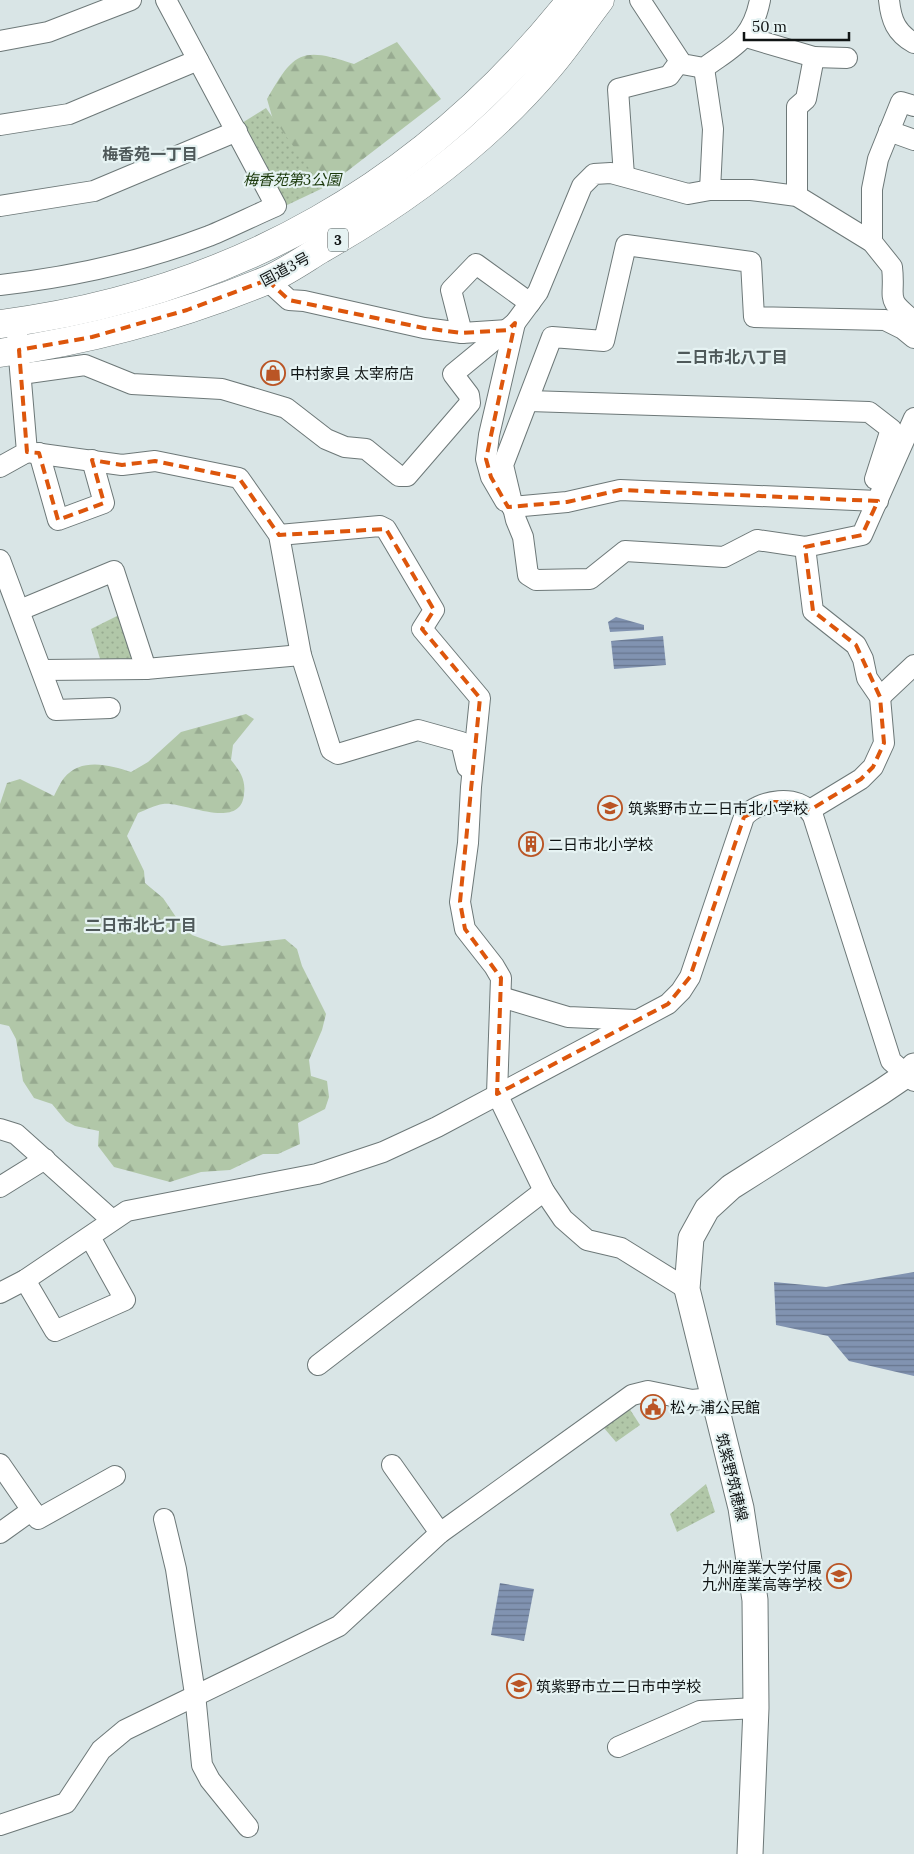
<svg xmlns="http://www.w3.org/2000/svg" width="914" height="1854" viewBox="0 0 914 1854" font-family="Lora,'Noto Sans JP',serif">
<defs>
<pattern id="forest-firs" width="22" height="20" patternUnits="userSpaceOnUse" patternTransform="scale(1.25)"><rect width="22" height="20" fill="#b1c7a8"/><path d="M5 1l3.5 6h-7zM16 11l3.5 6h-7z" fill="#97aa90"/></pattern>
<pattern id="park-dots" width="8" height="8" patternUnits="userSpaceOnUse" patternTransform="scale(1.25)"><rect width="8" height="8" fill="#b1c7a8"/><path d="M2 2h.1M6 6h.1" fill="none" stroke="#97aa90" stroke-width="1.8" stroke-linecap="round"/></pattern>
<pattern id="water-rules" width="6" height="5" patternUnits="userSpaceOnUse" patternTransform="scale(1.25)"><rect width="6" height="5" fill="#8193b1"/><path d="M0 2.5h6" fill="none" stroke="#68778f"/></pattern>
</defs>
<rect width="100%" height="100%" fill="#d9e5e6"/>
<g fill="url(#forest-firs)">
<path d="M397,42L441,99L328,186L282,151L267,99C294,52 301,46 354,64Z"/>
<path d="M246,714L254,719L233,745L231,760C240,771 246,780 244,794C241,832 183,801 163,804C155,805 146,810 138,813L127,836L144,871L145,883L163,898L178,920L192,935L222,946L285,939L297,949L302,966L326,1014L322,1030L309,1060L311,1076L327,1081L329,1097L325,1109L298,1123L300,1144L278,1154H263L230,1170L201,1172L170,1182L114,1167L98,1146L99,1131L75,1126L66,1121L52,1104L34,1098L23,1081L16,1039L9,1026L0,1024V804L7,783L20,779L54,796C57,790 60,783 64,778C81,757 110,765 131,772L148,762L181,732Z"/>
</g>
<g fill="url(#park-dots)">
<polygon points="266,108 323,188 283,207 242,123"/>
<polygon points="121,614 134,658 127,664 101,662 91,629"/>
<polygon points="629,1408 640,1425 616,1442 604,1428 603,1421"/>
<polygon points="706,1484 715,1512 677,1532 670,1514"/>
</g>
<g fill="url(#water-rules)">
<polygon points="616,617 644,625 644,630 610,632 608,622"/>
<polygon points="663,636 666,665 614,669 611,641"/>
<polygon points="914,1272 914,1376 849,1361 828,1336 776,1325 774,1282 826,1287"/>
<polygon points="500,1583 534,1589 524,1641 491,1635"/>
</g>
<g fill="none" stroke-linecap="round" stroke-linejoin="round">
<defs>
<g id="minor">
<path d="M640,0L682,64L704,68C734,46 752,40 760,0"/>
<path d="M889,0C891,20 896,33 914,43"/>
<polyline points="746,37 814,57 806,99 797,107 797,196"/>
<polyline points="0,41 48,32 131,0"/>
<polyline points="814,57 847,58"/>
<polyline points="704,68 713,129 710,190"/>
<polyline points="0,125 69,114 198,60"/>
<polyline points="889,131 914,140"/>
<polyline points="624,176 618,89 669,76 680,61"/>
<polyline points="0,206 94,191 237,131"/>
<polyline points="872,242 872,189 878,159 901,102 914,106"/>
<polyline points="267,280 289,300 304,301 424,328 462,333 508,330"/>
<path d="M0,285C72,277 141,262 209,236C231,227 253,216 276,206L166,0"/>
<polyline points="462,333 451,290 476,264 530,303"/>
<polyline points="914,338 903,329 885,320 754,317 751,262 626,245 604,341 552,337 503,465 516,520 523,537 528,575 536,580 590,579 625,551 724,557 757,540 805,547 862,535 914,418"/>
<path d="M21,374L85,365L132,384L222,389L286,408L326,439L345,447L366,449L399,476H407L470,403L469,395L453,374L515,323L538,292L582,186L594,174L611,173L688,194L710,190H751L797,196L872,242L892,267C896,300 883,297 914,321"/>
<polyline points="529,401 869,412 891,429 875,479"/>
<polyline points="27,452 122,465 155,461 239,478 279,535 301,655 331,750 338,754 418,730 461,742 467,767"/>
<polyline points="39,453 58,520 104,503 92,460"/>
<polyline points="0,467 27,452 16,322"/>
<polyline points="505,501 491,477 486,459 489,435 515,323"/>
<polyline points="512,507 567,502 620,490 878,501"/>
<polyline points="279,535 380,526 386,529 434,610 422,629 480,698 471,787 468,843 460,902 465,929 494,966 501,978 497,1094 544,1191 563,1219 587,1240 621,1248 687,1289"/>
<polyline points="805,547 813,611 856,645 863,659 867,678 880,697 884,743 873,767 861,779 810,810"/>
<polyline points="0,560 56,710 110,708"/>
<polyline points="20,610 114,571 146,669"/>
<polyline points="43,670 146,669 301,655"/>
<polyline points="880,697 914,665"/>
<polyline points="501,997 568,1017 636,1020"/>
<polyline points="0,1129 16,1134 112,1220"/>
<polyline points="0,1187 45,1159"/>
<polyline points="25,1280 55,1331 125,1300 90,1237"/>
<path d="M0,1293L25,1280L127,1211L317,1174L383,1152L437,1127L668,1004L681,991L690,977L744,817C758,800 800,792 813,816L891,1061L914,1081"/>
<polyline points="318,1365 544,1191"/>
<polyline points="0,1464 38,1519 115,1476"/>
<polyline points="392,1465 440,1533"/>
<polyline points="164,1519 176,1569 195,1694 202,1765 210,1780 248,1827"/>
<polyline points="0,1533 32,1510"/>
<polyline points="618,1747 700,1711 756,1708"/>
<polyline points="0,1825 66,1803 101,1750 125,1730 339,1626 440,1533 632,1395 648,1391 692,1400 712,1398"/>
</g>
<polyline id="major" points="750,1854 756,1708 755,1600 741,1508 687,1289 691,1238 707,1209 731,1187 881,1092 906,1075 914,1066"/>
<g id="highway">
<path d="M0,324C233,294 425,184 571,0"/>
<path d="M0,353C91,340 180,316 265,281C285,273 303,260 321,249C406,201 487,141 550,66C568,45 583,22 600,0"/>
</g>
</defs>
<use href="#minor" stroke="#6d7878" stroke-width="22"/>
<use href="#major" stroke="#6d7878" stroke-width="27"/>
<use href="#highway" stroke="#6d7878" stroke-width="29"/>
<use href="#minor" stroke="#fff" stroke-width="20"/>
<use href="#major" stroke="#fff" stroke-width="25"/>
<use href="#highway" stroke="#fff" stroke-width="28"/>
</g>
<path fill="none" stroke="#dd560c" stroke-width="4" stroke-dasharray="10 6" stroke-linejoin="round" d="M267,280L289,300L424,328L462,333L508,330L515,323L486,459L491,477L508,507L567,502L620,490L878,501L862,535L805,547L813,611L856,645L880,697L884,743L873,767L861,779L810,810L792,802H772L744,817L690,977L668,1004L497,1094L501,978L465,929L460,902L480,698L422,629L434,610L386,529L279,535L239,478L155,461L122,465L92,460L104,503L58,520L39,453L27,452L19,350L92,337L187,310Z"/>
<defs>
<symbol id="shop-ring" viewBox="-11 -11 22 22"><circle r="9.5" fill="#e6f3f3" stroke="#ba5525" stroke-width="1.5"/><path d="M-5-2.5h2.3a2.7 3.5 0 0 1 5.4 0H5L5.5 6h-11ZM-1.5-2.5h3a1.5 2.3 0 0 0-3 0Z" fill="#ba5525"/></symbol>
<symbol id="school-ring" viewBox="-11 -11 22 22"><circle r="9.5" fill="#e6f3f3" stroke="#ba5525" stroke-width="1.5"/><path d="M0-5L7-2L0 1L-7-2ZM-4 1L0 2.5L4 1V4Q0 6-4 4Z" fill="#ba5525"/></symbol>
<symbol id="building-ring" viewBox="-11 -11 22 22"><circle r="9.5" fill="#e6f3f3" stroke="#ba5525" stroke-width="1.5"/><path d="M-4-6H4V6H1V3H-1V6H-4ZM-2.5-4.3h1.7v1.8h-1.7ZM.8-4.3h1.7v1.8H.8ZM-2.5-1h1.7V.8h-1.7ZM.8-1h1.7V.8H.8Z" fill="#ba5525"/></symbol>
<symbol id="civic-ring" viewBox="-11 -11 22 22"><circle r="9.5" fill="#e6f3f3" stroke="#ba5525" stroke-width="1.5"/><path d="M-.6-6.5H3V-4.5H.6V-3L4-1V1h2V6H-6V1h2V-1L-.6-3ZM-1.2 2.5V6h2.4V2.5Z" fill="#ba5525"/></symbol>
</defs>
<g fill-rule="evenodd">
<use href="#shop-ring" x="259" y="359" width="28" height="28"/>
<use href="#school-ring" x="596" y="794" width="28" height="28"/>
<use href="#building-ring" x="517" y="830" width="28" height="28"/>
<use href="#civic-ring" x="639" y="1393" width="28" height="28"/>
<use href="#school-ring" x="825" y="1562" width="28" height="28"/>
<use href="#school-ring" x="505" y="1672" width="28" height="28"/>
</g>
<g text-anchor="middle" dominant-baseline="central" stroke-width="4.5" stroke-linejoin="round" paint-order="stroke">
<rect fill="#e6f3f3" stroke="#505757" stroke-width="1" x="328" y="228.5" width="20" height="23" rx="4"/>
<g font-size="14" font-weight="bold" fill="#101414">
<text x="338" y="240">3</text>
</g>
<g font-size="15" font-style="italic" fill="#1a380a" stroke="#e6f3f3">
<text x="292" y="179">梅香苑第3公園</text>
</g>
<g font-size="15" fill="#101414" stroke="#e6f3f3">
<text transform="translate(285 269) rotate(-28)">国道3号</text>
<text transform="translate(732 1477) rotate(76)">筑紫野筑穂線</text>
</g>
<g font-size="15" fill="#101414" stroke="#e6f3f3" text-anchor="start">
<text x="290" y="373">中村家具 太宰府店</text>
<text x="628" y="808">筑紫野市立二日市北小学校</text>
<text x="548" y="844">二日市北小学校</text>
<text x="670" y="1407">松ヶ浦公民館</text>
<text x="822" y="1567" text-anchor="end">九州産業大学付属<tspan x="822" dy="17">九州産業高等学校</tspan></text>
<text x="536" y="1686">筑紫野市立二日市中学校</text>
</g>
<g font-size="16" font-weight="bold" fill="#4f595a" stroke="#e6f3f3">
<text x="150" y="154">梅香苑一丁目</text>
<text x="732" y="357">二日市北八丁目</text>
<text x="141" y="925">二日市北七丁目</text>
</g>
</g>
<path d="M744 32v8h105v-8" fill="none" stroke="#101414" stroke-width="2.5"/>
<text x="752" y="32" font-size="15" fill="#101414" stroke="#e6f3f3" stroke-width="4" paint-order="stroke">50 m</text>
</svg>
